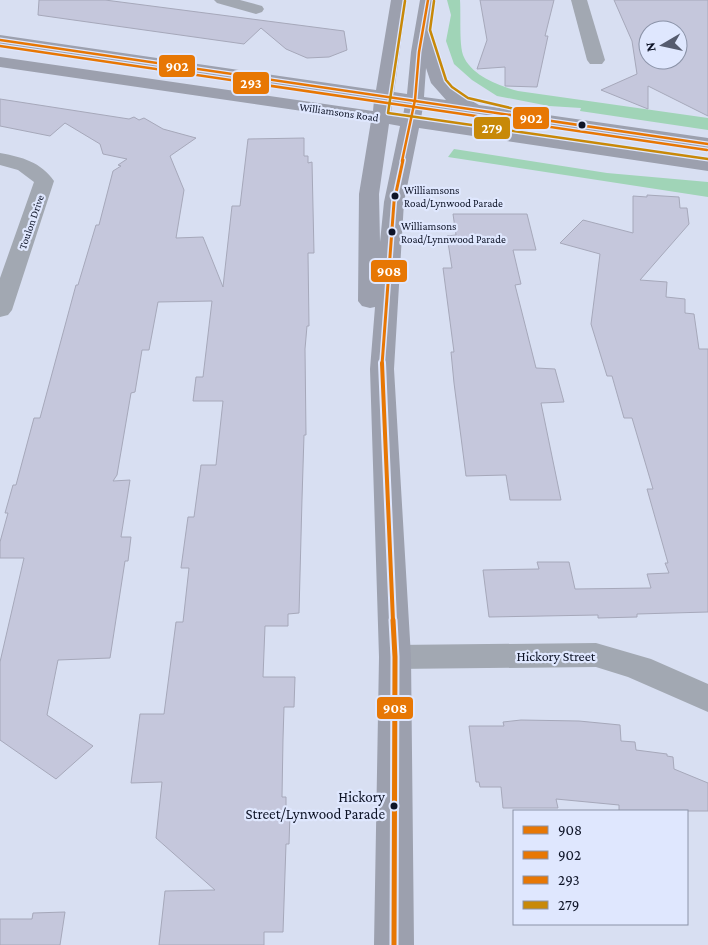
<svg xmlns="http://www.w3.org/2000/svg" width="708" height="945" viewBox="0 0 708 945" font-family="'Crimson Pro',serif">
<rect width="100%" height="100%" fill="#d8dff2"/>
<g fill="#a0d4b7">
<path d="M447,0H460C461,14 459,44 463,55C471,76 500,86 518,91L708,118V130L580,111L581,108L549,106L497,96L472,80L454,64L446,41L451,15Z"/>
<polygon points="454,149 607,173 708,182 708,197 448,157"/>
</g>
<g fill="#c5c7dc" stroke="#a6a8ba" fill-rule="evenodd">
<polygon points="39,0 105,0 344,31 347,50 329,57 307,58 286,49 261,28 244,44 38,15"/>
<polygon points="480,0 554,0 545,36 548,36 537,87 505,86 505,67 477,69 487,40"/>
<path d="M614,0H708V116L648,86V109L601,90L637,74L632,41ZM648,30H678V60H648Z"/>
<polygon points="0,99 129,119 134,117 139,120 144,118 163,129 196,138 170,156 184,190 176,238 203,237 223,287 232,206 240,206 248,139 304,138 304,156 308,156 308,163 312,162 314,253 308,253 309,326 307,326 305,349 306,435 304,435 302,499 299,613 288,614 288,626 265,626 263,677 295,677 294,707 284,707 283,739 282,797 286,797 286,813 290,813 289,844 286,844 283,932 264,932 264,945 159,945 165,891 215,890 156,838 162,782 131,783 140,714 164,714 176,622 183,622 189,568 181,568 188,517 194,517 201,465 216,465 223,401 193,401 196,377 203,377 212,301 158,302 149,350 142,350 135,392 131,393 117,475 113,481 130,480 121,537 131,537 128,561 125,561 110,658 58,660 47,715 93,746 56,779 0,740 0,662 24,558 0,558 0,542 8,513 5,513 13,485 16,485 34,418 40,418 76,285 78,285 96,225 99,225 113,171 121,166 118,165 127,159 103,154 100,144 65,123 50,136 0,126"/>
<polygon points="647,195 679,197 680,208 687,208 689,224 640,280 667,282 666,297 685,299 685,313 694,314 699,349 708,349 708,612 637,614 637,617 598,618 598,615 489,617 483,570 539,569 537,562 569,562 575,589 651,588 647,574 669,573 665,563 668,563 647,489 653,489 632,418 624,418 612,376 607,376 591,324 600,254 560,243 583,220 633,233 633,196 647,197"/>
<polygon points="453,214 527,214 536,250 513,250 521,284 515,285 536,368 555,369 564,402 541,403 561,500 510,500 506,475 466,476 454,383 451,352 454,352 443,268 452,268 447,236 456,235"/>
<polygon points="521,720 579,721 620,725 621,741 635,742 636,750 667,754 667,756 673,757 674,769 708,783 708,811 619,811 619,805 556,799 558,808 503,808 501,787 480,787 479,782 476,782 469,726 504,726 503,722"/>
<polygon points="65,912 60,945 0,945 0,919 32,919 33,913"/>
</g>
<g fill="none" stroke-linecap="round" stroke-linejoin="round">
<g fill="#a2a8b2" fill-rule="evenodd">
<polygon points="214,0 240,0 262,6 264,9 262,12 256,14 217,3"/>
<polygon points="571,0 587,0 605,60 602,64 590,64 587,60"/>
<path d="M0,153C22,157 41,162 54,181L12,310L8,315L0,317V278L34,182L18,170L0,165Z"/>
<polygon points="596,643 651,659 708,684 708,712 628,677 596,667 395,669 384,666 379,657 384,648 395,645"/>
</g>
<path fill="#9ca0ae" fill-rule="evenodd" d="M391,0H407L394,92L407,94L411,52L420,0H436L430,34L448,81L460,94L479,105L708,138V150L423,107L421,118L708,159V171L419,128L404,202L394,369L411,657L414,945H374L379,657L370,369L375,307L370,308L362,306L358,301L359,194L371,121L0,67V57L373,111L374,100L0,45V35L376,90ZM426,68L431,83L446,100L424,97ZM392,103L405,105L403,115L391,113ZM389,124L400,126L384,202L380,242L379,194Z"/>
<defs>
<polyline id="bus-1-far3" points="402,161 415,100 419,52 428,0"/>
<polyline id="bus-1-far2" points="382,365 394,202 403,160"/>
<polyline id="bus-1-far1" points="382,363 393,621"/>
<polyline id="bus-1" points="393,620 395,657 394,945"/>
<polyline id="bus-2" points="0,40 708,144"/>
<polyline id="bus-3" points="0,46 707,150"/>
<g id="bus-4">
<polyline points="405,1 388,113 708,159"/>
<polyline points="434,1 430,30 446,80 452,87 468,98 519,110"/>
</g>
</defs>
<use href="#bus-1-far3" stroke="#dfe7fe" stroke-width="5"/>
<use href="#bus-1-far2" stroke="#dfe7fe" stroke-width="6"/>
<use href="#bus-1-far1" stroke="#dfe7fe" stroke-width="8"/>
<use href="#bus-1" stroke="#dfe7fe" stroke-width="9"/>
<use href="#bus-2" stroke="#dfe7fe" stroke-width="5"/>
<use href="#bus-3" stroke="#dfe7fe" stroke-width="5"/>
<use href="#bus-4" stroke="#dfe7fe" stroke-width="5"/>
<use href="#bus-1-far3" stroke="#e77704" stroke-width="2.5"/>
<use href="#bus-1-far2" stroke="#e77704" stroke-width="3"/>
<use href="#bus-1-far1" stroke="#e77704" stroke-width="4"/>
<use href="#bus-1" stroke="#e77704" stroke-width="5"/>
<use href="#bus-2" stroke="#e77704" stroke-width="2.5"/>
<use href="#bus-3" stroke="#e77704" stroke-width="2.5"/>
<use href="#bus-4" stroke="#c88908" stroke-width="2.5"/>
</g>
<g fill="#0e1427" stroke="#dfe7fe" stroke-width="2">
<circle cx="582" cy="125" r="4.5"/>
<circle cx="395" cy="196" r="4.5"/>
<circle cx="392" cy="232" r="4.5"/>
<circle cx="394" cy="806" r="4.5"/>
</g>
<g text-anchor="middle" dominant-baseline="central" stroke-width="4.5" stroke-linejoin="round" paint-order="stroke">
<g font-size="11" fill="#0e1427" stroke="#dfe7fe">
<text transform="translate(339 112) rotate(8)">Williamsons Road</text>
<text transform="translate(31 222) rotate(-71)">Toulon Drive</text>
</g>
<g font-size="11" fill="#0e1427" stroke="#dfe7fe" text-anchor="start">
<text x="404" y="190">Williamsons<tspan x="404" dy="13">Road/Lynwood Parade</tspan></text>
<text x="401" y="226">Williamsons<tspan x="401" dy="13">Road/Lynnwood Parade</tspan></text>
</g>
<g font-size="14" fill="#0e1427" stroke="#dfe7fe">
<text x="556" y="656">Hickory Street</text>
</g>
<g font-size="15" fill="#0e1427" stroke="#dfe7fe" text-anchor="end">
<text x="385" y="797">Hickory<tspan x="385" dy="17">Street/Lynwood Parade</tspan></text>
</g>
</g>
<g stroke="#dfe7fe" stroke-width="2">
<rect x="158" y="54" width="38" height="24" rx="5" fill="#e77704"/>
<rect x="232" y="71" width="38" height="24" rx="5" fill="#e77704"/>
<rect x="512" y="106" width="38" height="24" rx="5" fill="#e77704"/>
<rect x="473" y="116" width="38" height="24" rx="5" fill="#c88908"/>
<rect x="370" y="259" width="38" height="24" rx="5" fill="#e77704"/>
<rect x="376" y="696" width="38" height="24" rx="5" fill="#e77704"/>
</g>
<g font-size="14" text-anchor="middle" font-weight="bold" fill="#fff">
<text x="177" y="71">902</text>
<text x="251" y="88">293</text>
<text x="531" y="123">902</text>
<text x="492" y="133">279</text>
<text x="389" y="276">908</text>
<text x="395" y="713">908</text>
</g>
<rect x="513" y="810" width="175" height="115" fill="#dfe7fe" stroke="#8b93a8"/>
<rect x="523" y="826" width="25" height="8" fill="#e77704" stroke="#8b93a8"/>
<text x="558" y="835" font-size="15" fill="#0e1427">908</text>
<rect x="523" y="851" width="25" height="8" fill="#e77704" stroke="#8b93a8"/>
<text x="558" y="860" font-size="15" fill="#0e1427">902</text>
<rect x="523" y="876" width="25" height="8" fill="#e77704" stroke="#8b93a8"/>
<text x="558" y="885" font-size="15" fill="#0e1427">293</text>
<rect x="523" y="901" width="25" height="8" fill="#c88908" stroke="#8b93a8"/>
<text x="558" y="910" font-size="15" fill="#0e1427">279</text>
<g transform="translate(663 45) rotate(261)"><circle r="24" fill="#dfe7fe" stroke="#8b93a8"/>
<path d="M0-4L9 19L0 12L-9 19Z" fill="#555b6e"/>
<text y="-8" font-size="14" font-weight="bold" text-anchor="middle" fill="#0e1427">N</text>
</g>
</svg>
